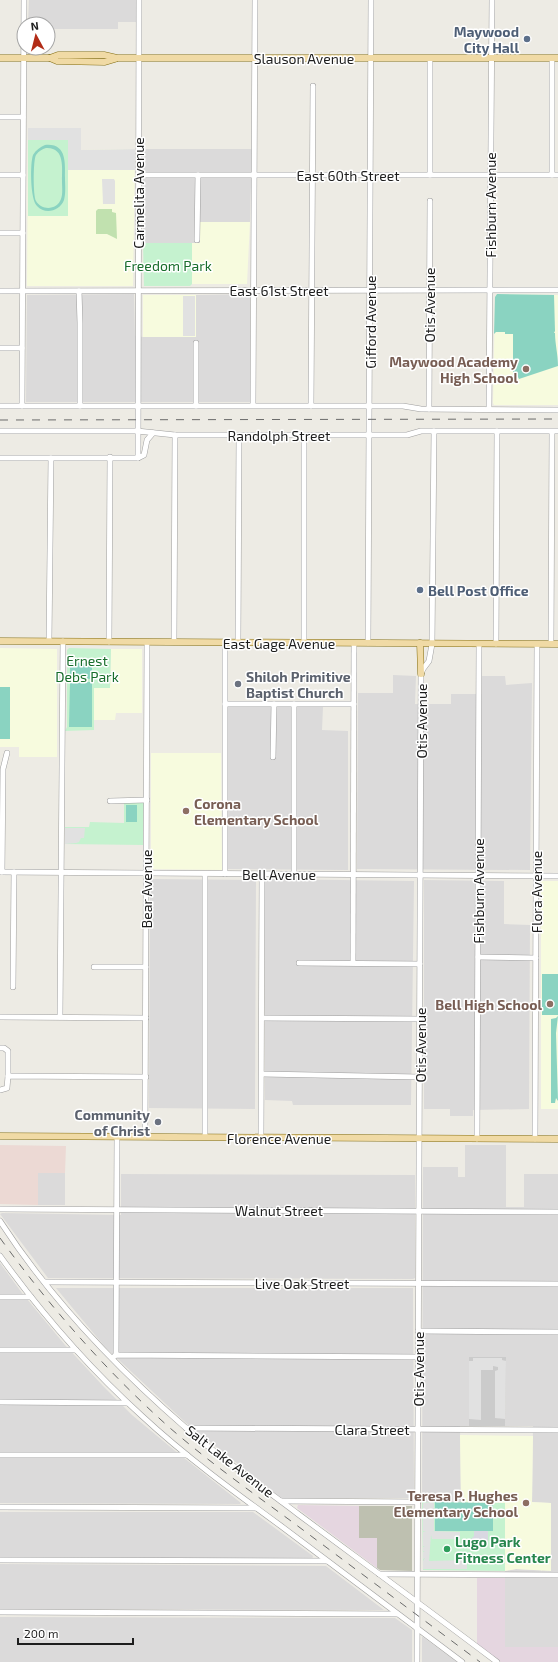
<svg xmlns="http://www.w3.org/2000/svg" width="558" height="1662" viewBox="0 0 558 1662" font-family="'Exo 2',sans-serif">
<rect width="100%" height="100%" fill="#edebe4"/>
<g fill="#dbdada">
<polygon points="29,0 137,0 138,22 118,22 118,29 48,29 48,24 28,24"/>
<polygon points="142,149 252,149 250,222 200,222 200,243 143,243"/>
<polygon points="134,294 135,336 143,337 196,337 196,295 250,294 250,402 26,402 27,295"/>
<polygon points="393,675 416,676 415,704 451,704 451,694 482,694 482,676 505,676 506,685 532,683 530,870 357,869 358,693 393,693"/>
<polygon points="228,706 323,707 322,730 348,731 348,870 228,869"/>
<polygon points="150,879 256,880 255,1109 149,1108"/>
<polygon points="265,879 414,881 411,1105 293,1105 292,1101 265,1100"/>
<polygon points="424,880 504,881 504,924 530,925 529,1109 473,1110 473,1116 450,1116 450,1109 424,1109"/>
<polygon points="465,1145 506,1145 506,1207 524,1207 524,1174 558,1174 558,1647 505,1647 505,1571 516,1569 533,1570 539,1569 542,1571 551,1503 532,1502 533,1426 505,1426 506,1357 469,1357 469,1426 460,1426 461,1502 422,1502 423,1167 458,1167 458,1177 465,1177"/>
<rect x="38" y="1173" width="27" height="32"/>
<polygon points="121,1174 415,1175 415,1278 413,1279 48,1278 0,1214 2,1213 121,1215"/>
<polygon points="0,1263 22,1293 65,1345 103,1386 132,1415 174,1450 241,1503 240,1504 0,1503"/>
<polygon points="56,1288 413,1288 414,1497 413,1498 281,1498 186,1423 105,1347"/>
<polygon points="0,1512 253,1512 313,1556 312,1559 0,1557"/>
<polygon points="0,1564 326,1566 384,1610 0,1609"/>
<polygon points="0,1617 395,1618 412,1630 412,1662 0,1662"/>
<polygon points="422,1637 423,1637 457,1662 422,1662"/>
</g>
<polygon fill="#ecd9d4" points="0,1145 66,1146 65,1173 38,1173 38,1205 0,1204"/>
<g fill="#e5d6e0">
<polygon points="298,1505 359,1506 359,1538 377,1538 377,1568 297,1508"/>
<polygon points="477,1578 505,1578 505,1647 558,1647 558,1662 501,1662 477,1644"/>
</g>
<g fill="#f7fbde">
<polygon points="28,128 81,128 81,150 135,149 133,286 27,286"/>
<polygon points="200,222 250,222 247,284 192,284 192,243 200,243"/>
<polygon points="497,294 558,295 558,405 494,405 493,403 495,297"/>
<rect x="143" y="295" width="53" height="42"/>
<polygon points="0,648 57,649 57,757 19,757 19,747 0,747"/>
<polygon points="111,649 142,649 142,713 116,713 115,720 94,720 94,688 110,687"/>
<polygon points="151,753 221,753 222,870 151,869"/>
<rect x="541" y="881" width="17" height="228"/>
<polygon points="460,1435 533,1436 532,1502 551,1503 551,1571 516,1569 505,1571 505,1503 461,1502"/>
</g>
<polygon fill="#cbcbcb" points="469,1357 506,1357 505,1426 469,1426"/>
<polygon fill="#bec0b0" points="359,1506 412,1506 412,1571 380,1570 377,1568 377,1538 359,1538"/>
<polygon fill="#c1e1af" points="98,209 112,209 112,212 116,213 117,239 107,234 96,234 96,211"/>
<g fill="#c5f2cf">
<rect x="28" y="140" width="40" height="76"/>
<polygon points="143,243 192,243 192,284 190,286 144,286"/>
<polygon points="69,648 111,649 110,688 94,688 94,730 65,731 67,727 67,650"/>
<polygon points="124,802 144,802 143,845 65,844 65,827 89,827 90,822 124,823"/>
<polygon points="422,1502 505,1503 505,1571 423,1570"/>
</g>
<g fill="#8ad3c1" fill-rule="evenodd">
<path d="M45,145C67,143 65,163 65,178C65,185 66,193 64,200C60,211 45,215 37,206C30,199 30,163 33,155C36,150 40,147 45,145ZM46,148C65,147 62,168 62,181C62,187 63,194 61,199C57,210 42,211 36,201C33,196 33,160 36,155C39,151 42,149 46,148Z"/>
<path d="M497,294L554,295L555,331L554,333H555C555,344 558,354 558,366L519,379L516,373L513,374V334H505V332H496L494,334L495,297Z"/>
<polygon points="70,663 92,663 92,679 70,678"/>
<polygon points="70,682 92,682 92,727 69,727"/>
<rect x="0" y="687" width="10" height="52"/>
<rect x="126" y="805" width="11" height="17"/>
<rect x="542" y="974" width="16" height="41"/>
<polygon points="558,1016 556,1033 558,1101 556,1098 555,1103 551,1103 551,1019 556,1018"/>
<polygon points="435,1502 493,1503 493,1531 435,1531"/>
</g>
<g fill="#e1e1e1">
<polygon points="28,128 81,128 81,150 135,149 135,170 68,170 68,140 28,140"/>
<polygon points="102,179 114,179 115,181 115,204 103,204"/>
<rect x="183" y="296" width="12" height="40"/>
<polygon points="65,828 85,828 84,838 81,838 79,842 76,843 65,844"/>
<polygon points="473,1358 502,1358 502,1360 506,1361 505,1419 495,1418 495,1371 498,1370 498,1367 493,1366 493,1370 481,1370 481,1420 469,1419 469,1361 473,1361"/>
<polygon points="431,1502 434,1503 434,1531 431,1531 460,1532 460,1539 432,1539 431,1535 429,1561 467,1560 467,1569 423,1569 423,1561 425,1558 423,1559 423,1552 425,1551 423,1551 423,1547 425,1546 423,1546 423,1532 426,1531 423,1531 423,1503"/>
</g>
<polygon fill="#d9d8e2" points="474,1531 488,1531 488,1544 484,1546 481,1542 476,1540 471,1540 471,1539 474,1536"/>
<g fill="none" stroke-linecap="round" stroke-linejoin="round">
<defs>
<g id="minor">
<polyline points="0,117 23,117"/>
<polyline points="0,175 23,175"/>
<polyline points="139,175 558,175"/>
<polyline points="430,175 430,58"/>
<polyline points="552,175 552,58"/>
<polyline points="0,233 23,233"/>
<polyline points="197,240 198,175"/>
<polyline points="0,291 558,290"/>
<polyline points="79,291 80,323 80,406"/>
<polyline points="0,348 22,348"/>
<polyline points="253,405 255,0"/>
<polyline points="0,406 403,406 421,409 558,410"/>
<polyline points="22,406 24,0"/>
<polyline points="196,406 196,343"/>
<polyline points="311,406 313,86"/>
<polyline points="429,409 430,201"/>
<polyline points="489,409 492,0"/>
<polyline points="0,431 137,431 175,435 407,435 421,431 558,431"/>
<polyline points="0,458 138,458 144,455 147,440 153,433"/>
<polyline points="138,458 139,0"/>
<polyline points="49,641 51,458"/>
<polyline points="109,642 110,457"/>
<polyline points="174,642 175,435"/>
<polyline points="238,642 239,435"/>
<polyline points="304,643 304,435"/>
<polyline points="368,643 371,0"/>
<polyline points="496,644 497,431"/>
<polyline points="551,644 552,432"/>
<polyline points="225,704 354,704"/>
<polyline points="273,757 274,704"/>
<polyline points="110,801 147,800"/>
<polyline points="0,872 558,876"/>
<polyline points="2,872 3,769 7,753"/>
<polyline points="225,874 225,642"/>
<polyline points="294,874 294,704"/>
<polyline points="478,957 536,958"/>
<polyline points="299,963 420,964"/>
<polyline points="353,963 354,643"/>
<polyline points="94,967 146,967"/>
<polyline points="13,987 14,872"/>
<polyline points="0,1017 146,1018"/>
<polyline points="60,1017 63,641"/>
<polyline points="262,1018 420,1019"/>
<polyline points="0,1048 4,1048 8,1051 8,1076"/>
<polyline points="262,1074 419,1077"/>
<polyline points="0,1090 7,1088 8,1076 146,1077"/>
<polyline points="145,1137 147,642"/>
<polyline points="205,1137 205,874"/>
<polyline points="261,1138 262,874"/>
<polyline points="477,1139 479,644"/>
<polyline points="535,1139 537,644"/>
<polyline points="0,1209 558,1212"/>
<path d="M0,1221C49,1297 118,1369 186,1428C221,1459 260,1485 298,1514C364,1563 431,1612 497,1662"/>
<path d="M0,1256C42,1314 89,1368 142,1416C185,1456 233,1491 281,1526C341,1571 402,1617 462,1662"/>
<polyline points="45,1282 558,1284"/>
<polyline points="0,1297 31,1297"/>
<polyline points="418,1331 558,1332"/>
<polyline points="0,1350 76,1350"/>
<polyline points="116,1355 117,1137"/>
<polyline points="112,1358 116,1355 418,1357"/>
<polyline points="0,1402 127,1403"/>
<polyline points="186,1428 558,1430"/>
<polyline points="0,1455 187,1455"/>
<polyline points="281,1501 418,1502"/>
<polyline points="0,1507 256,1508"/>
<polyline points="0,1560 327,1561"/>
<polyline points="379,1574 558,1575"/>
<polyline points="0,1612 397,1614"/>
<polyline points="417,1662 421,674 423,669 429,661 432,644 434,431"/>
</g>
<g id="major">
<polyline points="0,58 50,58 58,55 104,55 117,58 558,58"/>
<polyline points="50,58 57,61 105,62 115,59"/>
<polyline points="0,641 558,644"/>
<polyline points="420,643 421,674"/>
<polyline points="0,1136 558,1139"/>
</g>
</defs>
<use href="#minor" stroke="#9e9e9e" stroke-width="6"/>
<use href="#major" stroke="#846e11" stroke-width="7"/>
<use href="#minor" stroke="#fff" stroke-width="5"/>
<use href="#major" stroke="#f0daa5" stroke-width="6"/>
<g stroke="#6b6b6b" stroke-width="1" stroke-dasharray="8 8" stroke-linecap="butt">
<polyline points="0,420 558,419"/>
<path d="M0,1238C50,1307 106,1371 170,1428C208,1461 250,1491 291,1521C354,1568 417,1615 480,1662"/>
</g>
</g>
<g fill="#5c6f8a" stroke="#fff" stroke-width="1.5">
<circle cx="527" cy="39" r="4"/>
<circle cx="420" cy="590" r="4"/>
</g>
<g fill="#8d6e63" stroke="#fff" stroke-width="1.5">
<circle cx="526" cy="369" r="4"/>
<circle cx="186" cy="811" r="4"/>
<circle cx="550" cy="1004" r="4"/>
<circle cx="526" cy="1503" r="4"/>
</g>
<g fill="#6b7280" stroke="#fff" stroke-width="1.5">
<circle cx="238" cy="684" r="4"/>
<circle cx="158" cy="1122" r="4"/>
</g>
<circle fill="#2e9e5b" stroke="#fff" stroke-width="1.5" cx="447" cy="1549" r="4"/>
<g text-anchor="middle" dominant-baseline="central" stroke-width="3" stroke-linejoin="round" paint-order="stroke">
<g font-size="14" font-weight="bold" fill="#4e5e75" stroke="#fff" text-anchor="end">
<text x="519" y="31">Maywood<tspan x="519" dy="16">City Hall</tspan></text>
<text x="428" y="590" text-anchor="start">Bell Post Office</text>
</g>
<g font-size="14" fill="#1d1d1d" stroke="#fff">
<text x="304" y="58">Slauson Avenue</text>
<text x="348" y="175">East 60th Street</text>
<text transform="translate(138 193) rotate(-90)">Carmelita Avenue</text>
<text transform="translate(490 205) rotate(-90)">Fishburn Avenue</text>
<text x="279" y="290">East 61st Street</text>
<text transform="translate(429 305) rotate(-90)">Otis Avenue</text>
<text transform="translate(370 322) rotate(-90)">Gifford Avenue</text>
<text x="279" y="435">Randolph Street</text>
<text x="279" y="643">East Gage Avenue</text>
<text transform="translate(421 721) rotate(-90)">Otis Avenue</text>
<text x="279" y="874">Bell Avenue</text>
<text transform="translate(146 889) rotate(-90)">Bear Avenue</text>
<text transform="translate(478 891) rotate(-90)">Fishburn Avenue</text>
<text transform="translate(536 892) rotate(-90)">Flora Avenue</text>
<text transform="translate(420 1045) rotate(-90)">Otis Avenue</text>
<text x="279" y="1138">Florence Avenue</text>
<text x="279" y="1210">Walnut Street</text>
<text x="302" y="1283">Live Oak Street</text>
<text transform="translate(418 1369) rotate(-90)">Otis Avenue</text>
<text x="372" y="1429">Clara Street</text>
<text transform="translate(230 1461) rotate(38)">Salt Lake Avenue</text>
</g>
<g font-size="14" fill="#186d2b" stroke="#fff">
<text x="168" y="265">Freedom Park</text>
<text x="87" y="660">Ernest<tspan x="87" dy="16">Debs Park</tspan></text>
</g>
<g font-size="14" font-weight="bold" fill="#785e54" stroke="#fff" text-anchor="end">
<text x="518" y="361">Maywood Academy<tspan x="518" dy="16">High School</tspan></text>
<text x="194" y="803" text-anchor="start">Corona<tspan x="194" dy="16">Elementary School</tspan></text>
<text x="542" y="1004">Bell High School</text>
<text x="518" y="1495">Teresa P. Hughes<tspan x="518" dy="16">Elementary School</tspan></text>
</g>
<g font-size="14" font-weight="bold" fill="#5b616d" stroke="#fff" text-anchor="start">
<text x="246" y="676">Shiloh Primitive<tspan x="246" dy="16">Baptist Church</tspan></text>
<text x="150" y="1114" text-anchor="end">Community<tspan x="150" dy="16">of Christ</tspan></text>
</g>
<g font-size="14" font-weight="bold" fill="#27864d" stroke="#fff" text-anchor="start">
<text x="455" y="1541">Lugo Park<tspan x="455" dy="16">Fitness Center</tspan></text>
</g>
</g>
<g transform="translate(36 36) rotate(353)"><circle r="19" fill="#ffffff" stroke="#a5a5a5"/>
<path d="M0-3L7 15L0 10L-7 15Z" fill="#b22c17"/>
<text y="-6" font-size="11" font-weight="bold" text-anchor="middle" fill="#1d1d1d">N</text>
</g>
<path d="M18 1638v6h115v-6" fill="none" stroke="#1d1d1d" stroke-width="2"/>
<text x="24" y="1638" font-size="12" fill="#1d1d1d" stroke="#ffffff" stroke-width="3" paint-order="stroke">200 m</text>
</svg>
